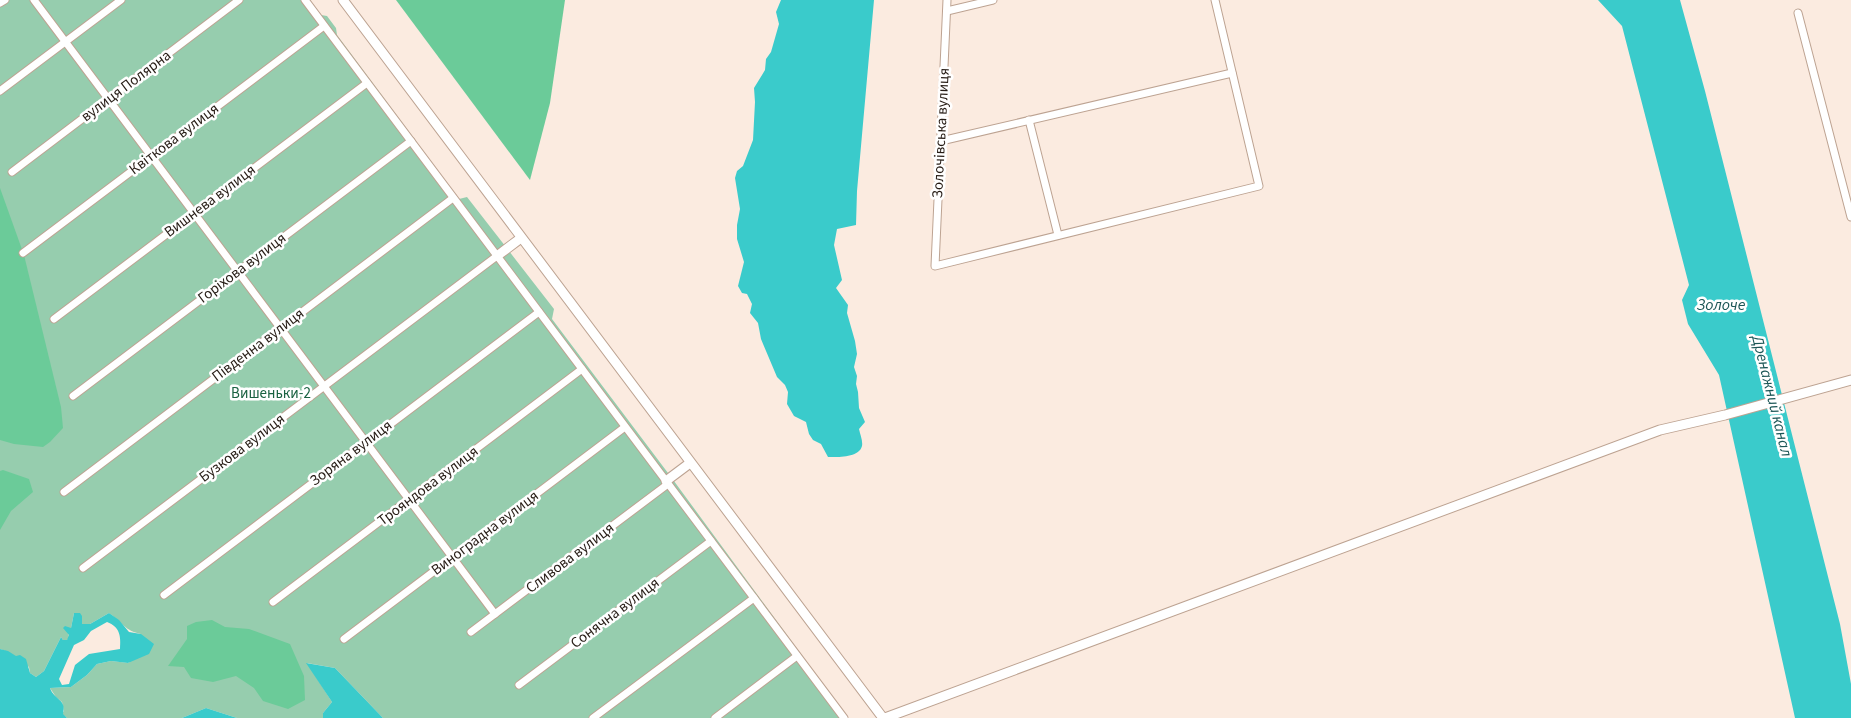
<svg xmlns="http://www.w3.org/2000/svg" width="1851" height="718" viewBox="0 0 1851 718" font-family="'Source Sans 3',sans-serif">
<rect width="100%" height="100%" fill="#fbebe0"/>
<path fill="#96cdae" d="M0,0H310L321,15L327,16L336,28L337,35L459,199L467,197L554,309L552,319L671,477L848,718H383L335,668L307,663L332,702L323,713V718H237L206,708L182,718H67L62,714L64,711L62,702L56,697L50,688L71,687L87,675L97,664L111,661L129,663L141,634C125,631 122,622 109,613L90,624H82L74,613L71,628H68L69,638L67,640H63L61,637L44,671L36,677L30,673L29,667C20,659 12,653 0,649Z"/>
<g fill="#6bcb99">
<polygon points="396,0 565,0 550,103 530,180"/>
<polygon points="0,188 24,255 61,407 63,428 50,442 43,447 14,444 0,440"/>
<polygon points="3,470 29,479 33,492 11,511 0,530 0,471"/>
<polygon points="212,620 225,627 249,629 290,644 304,676 305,700 288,709 263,701 254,688 236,676 213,682 191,678 184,667 168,666 187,639 187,626 196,622"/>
</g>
<g fill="#3acbcb" fill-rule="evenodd">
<path d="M781,0H874L857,191L856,225L837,229L834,245L842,280L836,288L848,305L847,313L855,341L857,354L854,367L857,376L856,384L858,392L859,408L865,422L859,429C860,434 863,441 862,446C859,458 838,457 828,457L821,444L813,440L809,434L806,422L794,416L787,404L788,392L785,385L777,377L761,339L758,323L750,313L752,304L747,294L742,293L738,286L744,262L737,239V225L740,209L735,178L737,171L743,166L753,140L755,102L754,88L765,70L766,59L771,52L779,24L776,12Z"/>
<polygon points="1598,0 1680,0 1705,91 1840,624 1851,684 1851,718 1795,718 1719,375 1688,324 1682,300 1689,285 1622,26"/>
<path d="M74,613H80L82,616V624H90L109,613L119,620L129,632L141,634L154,644L149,654L128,663L111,661L97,664L87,675L71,687L50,688C54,700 67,699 63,714L67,718H0V649L8,651L16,656L20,655L26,659L30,673L36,677L44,671L61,637L63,640H67L69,635L63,628L65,626L71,628ZM107,622C120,627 121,636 120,649L89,654L75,665L69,684L62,685L59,679L74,645L84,640L91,631Z"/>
<polygon points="306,663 335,668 383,718 323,718 323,713 332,702"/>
<polygon points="206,708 237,718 182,718"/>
</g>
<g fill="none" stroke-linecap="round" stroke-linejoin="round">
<defs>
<g id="minor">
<polyline points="34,0 495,614"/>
<polyline points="305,0 844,718"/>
<polyline points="947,0 935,266 1259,186 1215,0"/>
<polyline points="0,3 5,0"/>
<polyline points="947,11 993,0"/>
<polyline points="1798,13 1851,217"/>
<polyline points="0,91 121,0"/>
<polyline points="1029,120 1058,235"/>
<polyline points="941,141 1232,73"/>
<polyline points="12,172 239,0"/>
<polyline points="23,253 324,26"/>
<polyline points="54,319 367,83"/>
<polyline points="73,396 411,141"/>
<polyline points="64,492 453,198"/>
<polyline points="83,568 497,256"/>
<polyline points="164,595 539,312"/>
<polyline points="273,602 582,369"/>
<polyline points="471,632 668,484"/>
<polyline points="344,639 625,427"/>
<polyline points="519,685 711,541"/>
<polyline points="593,718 754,598"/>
<polyline points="715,718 797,656"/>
</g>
<g id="tertiary">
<polyline points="343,0 883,718"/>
<polyline points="497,256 521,238"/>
<polyline points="666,481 690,463"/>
<polyline points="885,718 1660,430 1725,415 1851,380"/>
</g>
</defs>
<use href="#minor" stroke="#bda392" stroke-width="9"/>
<use href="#tertiary" stroke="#bda392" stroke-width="11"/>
<use href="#minor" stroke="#fff" stroke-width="7"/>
<use href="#tertiary" stroke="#fff" stroke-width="9"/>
</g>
<g text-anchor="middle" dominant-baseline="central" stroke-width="5" stroke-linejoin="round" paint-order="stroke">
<g font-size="15" fill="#261c15" stroke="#fff">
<text transform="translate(126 86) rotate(-37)">вулиця Полярна</text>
<text transform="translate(941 133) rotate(-87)">Золочівська вулиця</text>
<text transform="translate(174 139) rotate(-37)">Квіткова вулиця</text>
<text transform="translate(210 201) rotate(-37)">Вишнева вулиця</text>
<text transform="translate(242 268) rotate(-37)">Горіхова вулиця</text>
<text transform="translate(258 345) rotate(-37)">Південна вулиця</text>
<text transform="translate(242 448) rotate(-37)">Бузкова вулиця</text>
<text transform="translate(351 453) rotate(-37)">Зоряна вулиця</text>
<text transform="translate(428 486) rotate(-37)">Трояндова вулиця</text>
<text transform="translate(485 533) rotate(-37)">Виноградна вулиця</text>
<text transform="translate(570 558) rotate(-37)">Сливова вулиця</text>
<text transform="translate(615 613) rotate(-37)">Сонячна вулиця</text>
</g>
<g font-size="15" fill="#196140" stroke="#fff">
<text x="271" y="393">Вишеньки-2</text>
</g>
<g font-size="16" font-style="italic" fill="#1b5656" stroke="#fff">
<text x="1721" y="305">Золоче</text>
<text transform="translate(1772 396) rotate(76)">Дренажний канал</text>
</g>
</g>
</svg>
